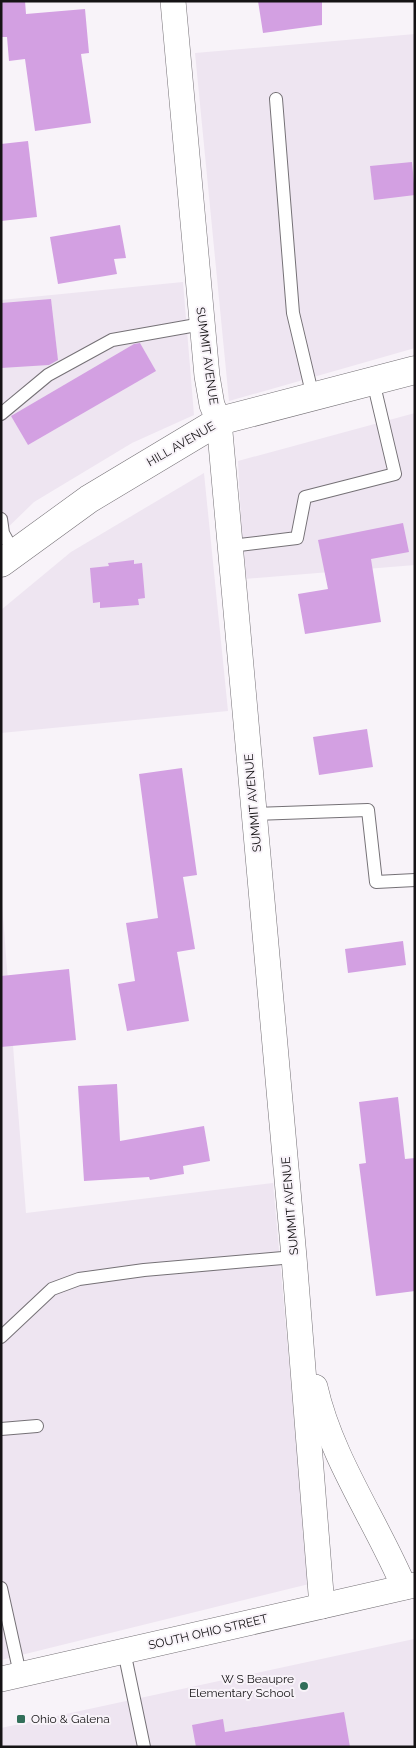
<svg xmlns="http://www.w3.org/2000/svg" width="416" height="1748" viewBox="0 0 416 1748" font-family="Raleway,sans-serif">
<rect width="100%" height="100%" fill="#f8f3f9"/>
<g fill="#eee5f1">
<polygon points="415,34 415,348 229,401 195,53"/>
<polygon points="183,282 194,415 132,443 34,502 1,534 1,300"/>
<polygon points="415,413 415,565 244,579 238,461"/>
<polygon points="204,473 228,711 1,733 1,610 71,552"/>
<polygon points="1,891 26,1213 273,1183 309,1584 1,1660"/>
<polygon points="414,1639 415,1747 1,1747 1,1728"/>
</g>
<g fill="#d3a0e2">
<polygon points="1,1 25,1 26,14 85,9 89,53 81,54 91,123 35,131 25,59 9,61 7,37 1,37"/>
<polygon points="258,1 322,1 322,25 263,33"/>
<polygon points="28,141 37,217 1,221 1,144"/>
<polygon points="412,162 415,195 374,200 370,166"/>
<polygon points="120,225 126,258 114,259 117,274 58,284 50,237"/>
<polygon points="51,299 58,360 49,365 1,368 1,303"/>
<polygon points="140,343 156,371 28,445 11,416 134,344"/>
<polygon points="403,523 409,552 371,559 381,622 305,634 298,594 328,589 318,540"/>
<polygon points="134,560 134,564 142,563 145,598 138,599 139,605 100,608 100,602 93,603 90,568 109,566 108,563"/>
<polygon points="367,729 373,767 319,775 313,737"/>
<polygon points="182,768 197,875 183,877 195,949 177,952 189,1021 127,1031 118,984 135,981 126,923 158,918 139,774"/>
<polygon points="403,941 406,965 348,973 345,949"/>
<polygon points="69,969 76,1040 1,1047 1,976"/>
<polygon points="117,1084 120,1141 204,1126 210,1161 183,1166 184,1174 150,1180 149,1177 84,1181 78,1086"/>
<polygon points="398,1097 405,1159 415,1158 415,1291 376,1296 359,1164 366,1163 359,1102"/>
<polygon points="344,1712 350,1747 196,1747 192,1725 223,1719 225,1732"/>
</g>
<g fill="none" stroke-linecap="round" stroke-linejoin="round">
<defs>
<g id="service">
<polyline points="276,99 293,313 313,397"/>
<polyline points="1,414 48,375 112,340 202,324"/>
<polyline points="1,519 3,533 14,553"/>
<polyline points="231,546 297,538 305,497 395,474 373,381"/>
<polyline points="254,814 368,810 376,882 415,880"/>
<polyline points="1,1337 52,1289 79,1279 144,1270 294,1257"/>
<polyline points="1,1429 37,1426"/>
<polyline points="1,1588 20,1674"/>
<polyline points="124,1651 144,1747"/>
</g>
<g id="minor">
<polyline points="173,1 207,376 212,405 219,421 294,1257 322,1606"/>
<path d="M315,1387C331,1458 376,1521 404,1587"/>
<polyline points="1,1679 415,1585"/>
</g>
<polyline id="primary" points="1,563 89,499 219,421 415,370"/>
</defs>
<use href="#service" stroke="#757176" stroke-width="14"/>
<use href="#minor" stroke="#757176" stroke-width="26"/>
<use href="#primary" stroke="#757176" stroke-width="29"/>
<use href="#service" stroke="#fff" stroke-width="12"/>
<use href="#minor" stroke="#fff" stroke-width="25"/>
<use href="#primary" stroke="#fff" stroke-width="28"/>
</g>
<g fill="#326f5a" stroke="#f8f3f9" stroke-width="2">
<circle cx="304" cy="1686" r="5"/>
<rect x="16" y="1714" width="10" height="10" rx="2.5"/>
</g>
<g text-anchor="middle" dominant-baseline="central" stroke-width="4" stroke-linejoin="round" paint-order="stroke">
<g font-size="12" fill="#151315" stroke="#f8f3f9">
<text transform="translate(207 356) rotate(82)">SUMMIT AVENUE</text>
<text transform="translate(181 444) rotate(-30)">HILL AVENUE</text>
<text transform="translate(253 803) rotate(-95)">SUMMIT AVENUE</text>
<text transform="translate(290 1206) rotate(-95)">SUMMIT AVENUE</text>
<text transform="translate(208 1632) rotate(-13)">SOUTH OHIO STREET</text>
</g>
<g font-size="12" fill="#151315" stroke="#f8f3f9" text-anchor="end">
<text x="294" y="1679">W S Beaupre<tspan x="294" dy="14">Elementary School</tspan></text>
<text x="31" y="1719" text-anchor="start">Ohio &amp; Galena</text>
</g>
</g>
<rect width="416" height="1748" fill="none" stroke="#151315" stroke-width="5"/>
</svg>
